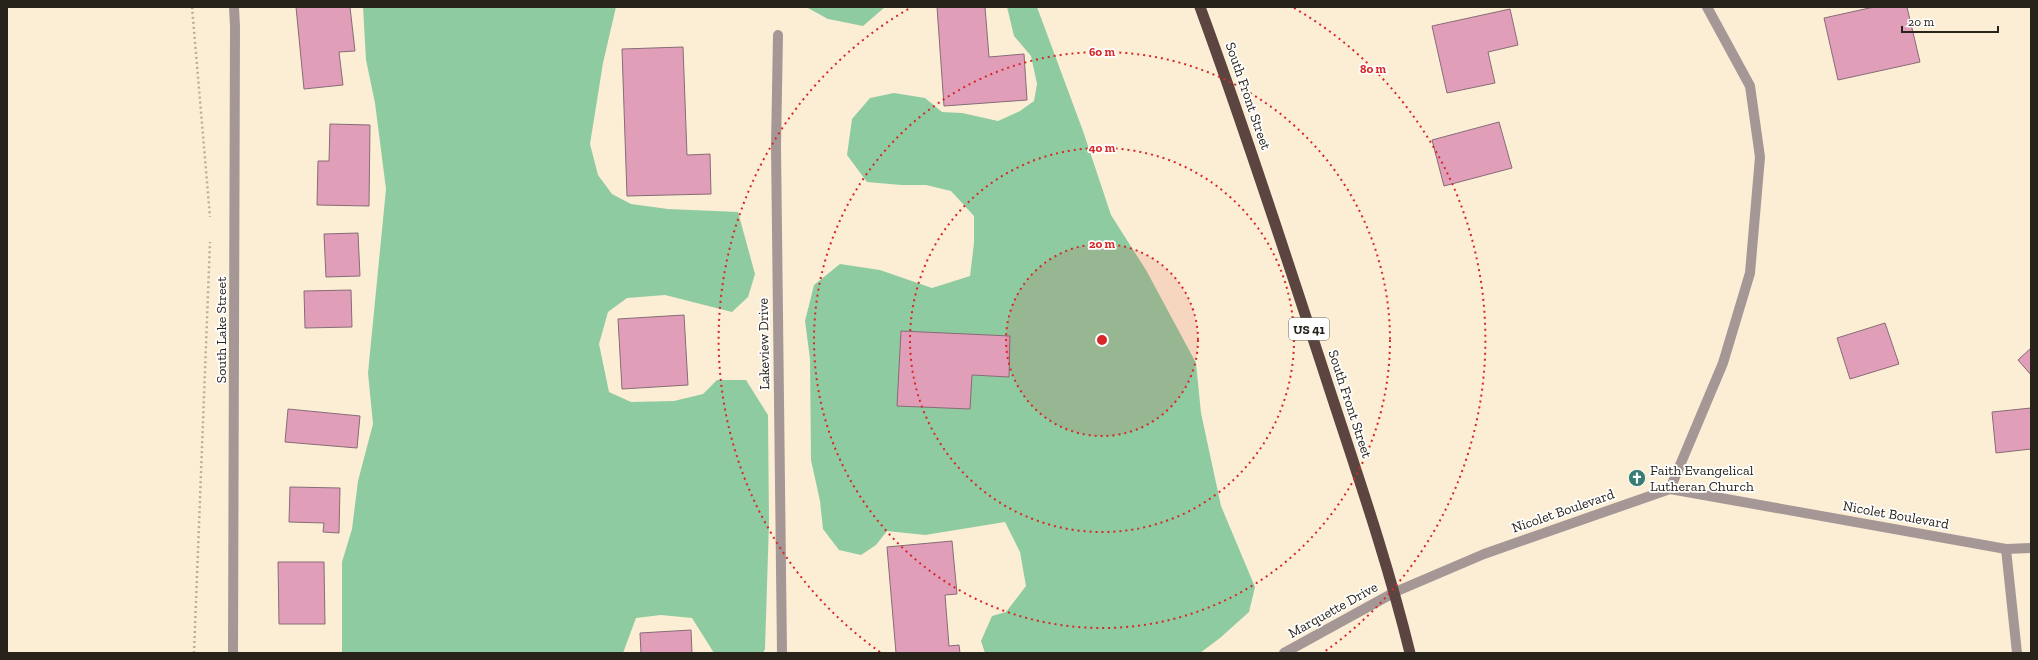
<svg xmlns="http://www.w3.org/2000/svg" width="2038" height="660" viewBox="0 0 2038 660" font-family="'Zilla Slab',serif">
<rect width="100%" height="100%" fill="#fceed5"/>
<g fill="#8fcba1">
<polygon points="363,7 616,7 603,63 590,144 598,175 612,194 631,204 668,209 738,212 755,274 748,297 732,312 665,295 627,298 608,312 599,344 609,392 631,402 674,401 703,394 717,380 746,380 768,415 769,522 765,649 763,653 714,653 692,618 661,615 636,618 623,653 342,653 342,562 352,529 358,481 373,424 368,373 386,189 375,103 366,60"/>
<polygon points="806,7 885,7 863,26 828,19"/>
<polygon points="1007,7 1037,7 1083,131 1111,215 1146,270 1196,363 1201,413 1221,506 1255,587 1249,612 1220,638 1200,653 985,653 981,641 992,616 1006,612 1026,586 1020,552 1005,522 925,535 887,531 876,545 861,555 839,550 823,529 820,501 811,460 810,359 805,321 814,285 840,264 880,270 932,288 970,276 974,243 974,216 951,191 926,185 901,185 867,182 847,155 852,119 870,98 894,93 925,98 942,112 962,113 998,121 1020,111 1034,101 1037,84 1031,56 1014,36"/>
</g>
<g fill="#e19eb9" stroke="#866c76">
<polygon points="296,7 350,7 355,51 339,52 343,85 304,89"/>
<polygon points="937,7 985,7 989,57 1024,54 1027,100 944,106"/>
<polygon points="1874,7 1907,7 1920,62 1838,80 1824,18"/>
<polygon points="1510,9 1518,45 1488,52 1495,83 1447,93 1432,26"/>
<polygon points="683,47 687,155 710,154 711,194 627,196 622,49"/>
<polygon points="1499,122 1512,168 1444,186 1432,140"/>
<polygon points="330,124 370,125 369,206 317,205 318,161 329,161"/>
<polygon points="358,233 360,276 326,277 324,234"/>
<polygon points="351,290 352,327 305,328 304,291"/>
<polygon points="684,315 688,385 622,389 618,319"/>
<polygon points="1885,323 1899,364 1850,379 1837,338"/>
<polygon points="901,331 1010,336 1009,377 972,375 970,409 897,406"/>
<polygon points="2031,348 2031,375 2018,360"/>
<polygon points="2031,408 2031,449 1996,453 1992,412"/>
<polygon points="288,409 360,416 357,448 285,442"/>
<polygon points="290,487 340,488 339,533 323,532 324,523 289,522"/>
<polygon points="952,541 957,594 945,595 949,646 959,645 960,653 896,653 887,547"/>
<polygon points="278,562 324,562 325,624 279,624"/>
<polygon points="691,630 692,653 641,653 640,633"/>
</g>
<g fill="none" stroke-linecap="round" stroke-linejoin="round">
<g stroke="#b9ae9a" stroke-width="2.5" stroke-dasharray="2 3" stroke-linecap="butt">
<polyline points="192,7 210,217"/>
<polyline points="194,653 210,242"/>
</g>
<g stroke="#a59796" stroke-width="10">
<polyline points="778,35 776,146 782,653"/>
<polyline points="1670,489 1723,363 1750,273 1760,157 1750,86 1707,7"/>
<polyline points="2006,549 2017,653"/>
<polyline points="233,653 235,27 234,7"/>
<polyline points="1284,653 1395,592 1484,554 1670,489 2006,549 2031,548"/>
</g>
<path stroke="#5c4440" stroke-width="11" d="M1200,7C1243,124 1282,244 1321,363C1352,459 1386,555 1410,653"/>
</g>
<circle cx="1102" cy="340" r="96" fill="#d62828" fill-opacity=".12"/>
<g fill="none" stroke="#d62828" stroke-width="2" stroke-dasharray="2 4">
<circle cx="1102" cy="340" r="96"/>
<circle cx="1102" cy="340" r="192"/>
<circle cx="1102" cy="340" r="288"/>
<path d="M880 652A383 383 0 0 1 910 8M1294 8A383 383 0 0 1 1324 652"/>
</g>
<defs>
<symbol id="church-disc" viewBox="-11 -11 22 22"><circle r="9.5" fill="#377d74" stroke="#fff"/><path d="M-1.2-6h2.4v3.5h3.3v2.4h-3.3V6h-2.4V-.1h-3.3v-2.4h3.3Z" fill="#fff"/></symbol>
</defs>
<g fill-rule="evenodd">
<use href="#church-disc" x="1627" y="468" width="20" height="20"/>
</g>
<g text-anchor="middle" dominant-baseline="central" stroke-width="3.5" stroke-linejoin="round" paint-order="stroke">
<rect fill="#fff" stroke="#68655f" stroke-width="1" x="1289" y="318" width="40" height="22" rx="3"/>
<g font-size="13" font-weight="bold" fill="#28231a">
<text x="1309" y="329">US 41</text>
</g>
<g font-size="14" fill="#28231a" stroke="#fff">
<text transform="translate(1248 96) rotate(71)">South Front Street</text>
<text transform="translate(221 330) rotate(-90)">South Lake Street</text>
<text transform="translate(764 344) rotate(-91)">Lakeview Drive</text>
<text transform="translate(1350 404) rotate(72)">South Front Street</text>
<text transform="translate(1563 511) rotate(-19)">Nicolet Boulevard</text>
<text transform="translate(1896 515) rotate(10)">Nicolet Boulevard</text>
<text transform="translate(1333 610) rotate(-29)">Marquette Drive</text>
</g>
<g font-size="14" fill="#28231a" stroke="#fff" text-anchor="start">
<text x="1650" y="470">Faith Evangelical<tspan x="1650" dy="16">Lutheran Church</tspan></text>
</g>
</g>
<circle cx="1102" cy="340" r="6" fill="#d62828" stroke="#fff" stroke-width="2"/>
<g font-size="12" text-anchor="middle" font-weight="bold" fill="#d62828" stroke="#fff" stroke-width="3.5" stroke-linejoin="round" paint-order="stroke">
<text x="1102" y="56">60 m</text>
<text x="1373" y="73">80 m</text>
<text x="1102" y="152">40 m</text>
<text x="1102" y="248">20 m</text>
</g>
<rect width="2038" height="660" fill="none" stroke="#28231a" stroke-width="16"/>
<path d="M1902 26v6h96v-6" fill="none" stroke="#28231a" stroke-width="2"/>
<text x="1908" y="26" font-size="12" fill="#28231a" stroke="#ffffff" stroke-width="3" paint-order="stroke">20 m</text>
</svg>
